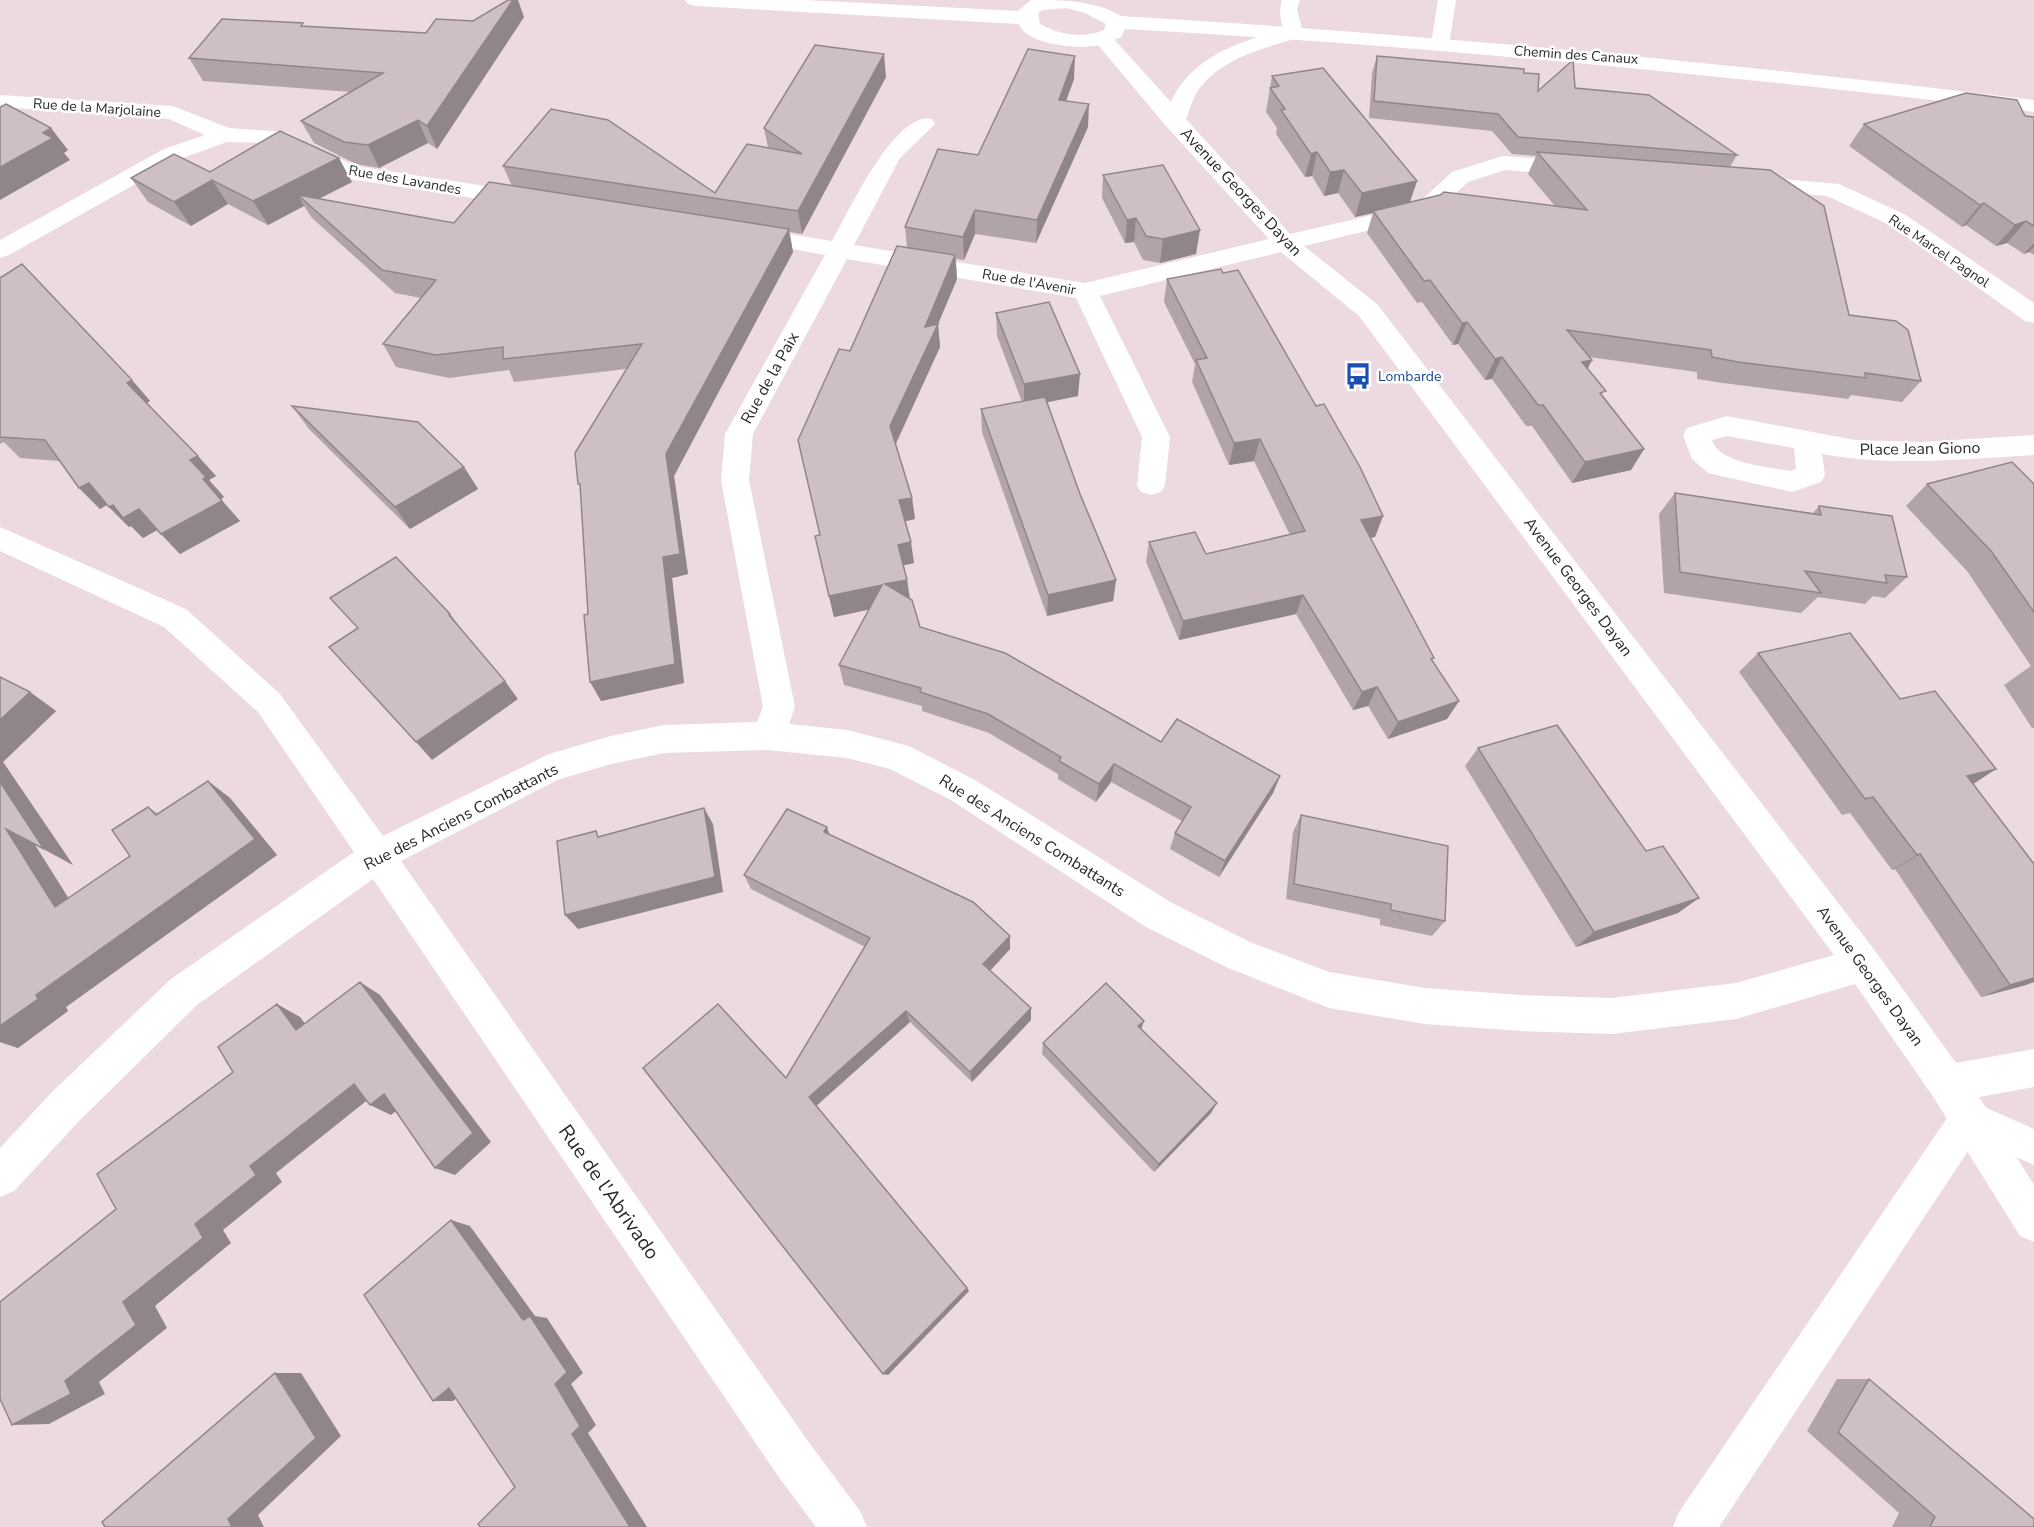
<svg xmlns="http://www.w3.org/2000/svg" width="2034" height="1527" viewBox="0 0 2034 1527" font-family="'Nunito Sans',sans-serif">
<rect width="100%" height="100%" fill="#eddae1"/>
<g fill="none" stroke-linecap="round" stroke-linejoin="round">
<g fill="#fff" fill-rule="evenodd">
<path d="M1282,0H1300L1297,10L1303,33L1301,37H1287C1281,26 1278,12 1282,0Z"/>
<polygon points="1438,0 1456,0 1449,45 1447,49 1433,49 1431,45"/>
<polygon points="1969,1100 2034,1129 2034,1165 1976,1139 1719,1527 1673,1527 1679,1512 1956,1105"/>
</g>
<g fill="#fff" fill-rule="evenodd">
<path d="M1294,27L1301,29L1304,33L1301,37C1265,48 1223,57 1199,89C1193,97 1190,109 1186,119L1290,234L1416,205L1452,172L1496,158L1504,156L1578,162L1586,164L1589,169L1586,174L1578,176L1505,170L1468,182L1432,215L1304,246L1377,304L1876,952L1956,1063L2034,1049V1087L1979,1097L2034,1185V1242L2020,1236L1934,1098L1855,984L1736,1019L1612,1034L1520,1031L1425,1024L1329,1008L1226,967L1146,927L951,800L890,769L847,758L768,750L664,753L611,764L557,780L401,861L810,1444L860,1511L867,1527H816L778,1476L373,879L197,1005L80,1120L14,1191L0,1197V1148L52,1092L171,979L354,852L258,712L164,627L0,551V527L186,609L280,694L383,836L549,754L611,736L664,725L757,722L763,707L721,480L725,434L825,255L738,239L734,234L738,229L746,227L832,241C848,213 895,110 932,119L935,124L900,158L854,245L1085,283L1269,239L1166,126L1093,39L1096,35H1110L1171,102C1192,54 1247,39 1294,27ZM1281,252L1359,316L1834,955L1736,983L1612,998L1520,995L1425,988L1329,972L1250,942L1172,903L975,780L909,746L847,730L789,724L795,707L749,480L753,434L847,259L1076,298L1142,437L1137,485L1141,492L1151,495L1161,492L1165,485L1170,437L1100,296Z"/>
<polygon points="0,95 173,106 229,128 286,132 355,166 524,192 532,194 536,199 532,204 524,206 349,179 274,143 227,142 180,159 9,255 0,258 0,240 164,149 205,135 169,119 0,107"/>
<polygon points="1749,176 1839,184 1906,215 2034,303 2034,323 2025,321 1890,225 1827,196 1741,188 1738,183 1741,178"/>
<path d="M1727,416L1855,440L1923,442L2034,435V455C1963,459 1892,467 1822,454L1825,475L1821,482L1792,492L1708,473L1692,459L1683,435L1687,428ZM1727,436L1794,448L1796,469L1791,471C1769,467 1719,464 1712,440Z"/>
</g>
<path fill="#fff" fill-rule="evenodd" d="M685,0H805L1018,11L1031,0C1063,0 1094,0 1121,16C1427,34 1730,63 2034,100V112C1732,76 1429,46 1125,29L1121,37C1112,41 1103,45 1094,46C1076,49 1025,44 1019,24L695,6L688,4ZM1066,8L1085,13L1106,24L1104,30C1083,39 1060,35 1040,24L1038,13L1043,10Z"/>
</g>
<g fill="#b1a4a9">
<polygon points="524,17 437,149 428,143 379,168 356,164 314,143 301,121 351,92 203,81 189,58 305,26 426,33 473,21"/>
<polygon points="1377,56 1524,73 1538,91 1575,88 1737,155 1730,167 1849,315 1921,381 1902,402 1851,395 1848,399 1723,383 1697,379 1697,372 1589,357 1592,360 1588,369 1603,396 1644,449 1631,470 1572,483 1532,426 1526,426 1492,379 1485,380 1458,344 1453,345 1422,302 1417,303 1367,233 1373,213 1355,217 1338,193 1324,196 1312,176 1305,177 1276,134 1277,128 1266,112 1272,76 1417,181 1410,202 1555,206 1528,174 1536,156 1512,154 1492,131 1369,118 1372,73"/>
<polygon points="886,77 802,234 789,232 793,252 674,476 688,574 672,578 684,683 601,701 588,614 626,369 514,382 509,370 449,378 396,367 383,344 421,298 395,293 312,218 304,206 268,225 228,204 191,226 148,202 131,178 210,172 352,182 319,199 454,223 512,186 503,166 715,193 768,148 764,128"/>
<polygon points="1074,79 1066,101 1088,127 1036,243 975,234 964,260 956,259 957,279 938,324 940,347 896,444 912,498 915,519 905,521 914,563 903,565 907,580 910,598 920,627 1161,742 1280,776 1273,793 1219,877 1170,849 1175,833 1182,821 1111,782 1096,802 1058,779 1058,774 989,733 922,711 922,706 844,685 839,665 869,609 834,617 815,536 820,535 850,351 907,247 905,227 978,155"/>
<polygon points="2025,116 2034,117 2034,255 2029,252 2024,254 2007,243 1996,246 1966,225 1962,227 1849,146 1864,124"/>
<polygon points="1103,175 1196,254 1160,263 1143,260 1134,242 1125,243 1102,198"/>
<polygon points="0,278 132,380 150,401 147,403 216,476 209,480 224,497 221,499 240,521 180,554 157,530 143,538 131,526 129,527 107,505 100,509 79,488 59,461 20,458 4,442 0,444"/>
<polygon points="1167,279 1316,406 1383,516 1375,537 1370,538 1433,661 1459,701 1447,719 1388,739 1368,706 1353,710 1296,614 1179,640 1146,562 1149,542 1206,554 1290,535 1254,461 1229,465 1192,382 1195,364 1164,302"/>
<polygon points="996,313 1078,396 1047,402 1080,494 1116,580 1113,601 1047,616 982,432 981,409 1022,402 997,336"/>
<polygon points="292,406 464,467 478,489 410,529 309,429"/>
<polygon points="1927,484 2034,484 2034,728 2032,728 2004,685 2031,666 1967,571 1906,506"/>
<polygon points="1675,493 1813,513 1819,506 1907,577 1885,598 1873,596 1865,604 1818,597 1801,613 1664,593 1659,514"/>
<polygon points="1758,653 1900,699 1996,769 1973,784 2026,985 1981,997 1895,869 1892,870 1850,813 1842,815 1739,672"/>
<polygon points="0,677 30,692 56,711 3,762 73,865 35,845 68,898 130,856 148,807 158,814 208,781 230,798 277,855 66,1007 68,1011 18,1048 0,1042"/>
<polygon points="1478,748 1678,913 1576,947 1465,766"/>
<polygon points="1301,815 1445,921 1432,936 1380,925 1380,919 1286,899 1293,832"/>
<polygon points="829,834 1010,936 1010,949 990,971 1031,1020 972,1082 910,1022 816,1106 967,1288 969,1291 888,1375 786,1078 865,947 751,889 744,875"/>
<polygon points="1144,1021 1141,1029 1211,1113 1154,1172 1042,1054 1043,1043"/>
<polygon points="1837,1379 1869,1379 2034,1527 1892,1527 1899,1513 1807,1431"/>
</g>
<g fill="#908689">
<polygon points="513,0 518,0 524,17 437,149 427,126"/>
<polygon points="884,54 886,77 802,234 798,211"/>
<polygon points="1075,56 1074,79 1058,123 1059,100"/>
<polygon points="1089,104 1088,127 1036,243 1037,220"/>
<polygon points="418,120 428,143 379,168 368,145"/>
<polygon points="51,128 68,150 64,153 70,160 0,200 0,167 43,133"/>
<polygon points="1317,152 1312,176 1305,177 1311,154"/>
<polygon points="339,158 352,182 308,204 298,195 304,206 268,225 253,201"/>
<polygon points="1344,170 1338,193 1324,196 1330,172"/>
<polygon points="212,180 228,204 191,226 174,202"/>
<polygon points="1417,181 1409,204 1373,211 1373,213 1355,217 1362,193"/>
<polygon points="1984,203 1966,225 1962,227 1980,205"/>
<polygon points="975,210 975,234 964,260 963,237"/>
<polygon points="1136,218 1134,242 1125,243 1127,220"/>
<polygon points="2026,221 2007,243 1996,246 2015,225"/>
<polygon points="789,229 793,252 674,476 688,574 672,578 684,683 601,701 590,682 666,454"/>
<polygon points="1200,230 1196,254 1160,263 1163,239"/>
<polygon points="2034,243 2034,247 2029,252 2024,254"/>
<polygon points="955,255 957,279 935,331 938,324 940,347 893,449 890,426 925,327"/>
<polygon points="1467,322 1458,344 1453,345 1462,323"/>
<polygon points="1502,357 1492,379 1485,380 1495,359"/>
<polygon points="1592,360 1580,382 1582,362"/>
<polygon points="1080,374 1078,396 1024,407 1024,384"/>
<polygon points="132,380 150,401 145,404 127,383"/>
<polygon points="1260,439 1254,461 1229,465 1234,443"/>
<polygon points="1644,449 1631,470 1572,483 1585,462"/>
<polygon points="198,456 216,476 209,480 224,497 221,499 203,479 190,460"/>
<polygon points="464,467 478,489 410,529 395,507"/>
<polygon points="89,483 110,503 100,509 79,488"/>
<polygon points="912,498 915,519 902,522 899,500"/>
<polygon points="222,501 240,521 180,554 161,534"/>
<polygon points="113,505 139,509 159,529 143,538 131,526 129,527 109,507"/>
<polygon points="1383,516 1375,537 1353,540 1361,520"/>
<polygon points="911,542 914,563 901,566 898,545"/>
<polygon points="907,580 910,601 885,584"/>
<polygon points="1116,580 1113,601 1047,616 1048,595"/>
<polygon points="882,585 886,606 834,617 829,596"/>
<polygon points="1303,595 1296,614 1179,640 1183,621"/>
<polygon points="450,614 465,634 449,615"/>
<polygon points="505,681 518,699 432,760 416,742"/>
<polygon points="1377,687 1368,706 1353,710 1362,692"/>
<polygon points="30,692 56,711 3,762 73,865 44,849 0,782 0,720"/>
<polygon points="1459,701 1447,719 1388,739 1398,722"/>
<polygon points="1114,764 1111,782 1096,802 1099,784"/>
<polygon points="1996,769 1970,786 1967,776"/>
<polygon points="1280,776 1273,793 1219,877 1225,861"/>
<polygon points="208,781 230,798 277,855 66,1007 68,1011 18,1048 0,1042 0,1026 36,995"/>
<polygon points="704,808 713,824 723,892 578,929 565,915"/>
<polygon points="827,827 832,843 824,832"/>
<polygon points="6,829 35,845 83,921 55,907"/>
<polygon points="1920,854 1895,869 1892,870 1917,855"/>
<polygon points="1699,898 1678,913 1576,947 1594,932"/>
<polygon points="1010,936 1010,949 984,977 983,964"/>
<polygon points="2034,978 2034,982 2026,985 1981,997 2010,985"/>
<polygon points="360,982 380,995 491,1142 455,1175 435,1168"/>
<polygon points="277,1004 300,1017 318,1041 296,1030"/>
<polygon points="1031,1008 1031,1020 972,1082 970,1072"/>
<polygon points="906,1011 910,1022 815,1107 809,1097"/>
<polygon points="1144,1021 1140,1033 1138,1026"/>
<polygon points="354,1084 375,1094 276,1173 282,1182 223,1230 231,1243 155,1306 167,1328 99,1382 105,1394 49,1424 12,1425 65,1381 123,1302 250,1166"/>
<polygon points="384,1094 405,1104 391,1115 370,1105"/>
<polygon points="1217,1103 1211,1113 1154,1172 1159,1164"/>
<polygon points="451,1220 470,1226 535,1316 547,1318 583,1373 571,1384 596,1425 588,1433 647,1527 630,1527 572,1434 555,1384 523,1320"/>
<polygon points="967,1288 969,1291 888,1375 883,1374"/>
<polygon points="275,1373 301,1373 341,1436 258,1515 264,1527 232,1527 228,1519"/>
<polygon points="449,1388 469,1388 453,1401 433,1401"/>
</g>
<g fill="#cebfc4" stroke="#908689" stroke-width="1.5">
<polygon points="508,0 513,0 427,126 418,120 368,145 344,142 301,121 383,73 189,58 222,19 303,23 301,26 426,33 436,19 473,21"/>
<polygon points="815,45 884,54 798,211 503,166 551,109 608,120 715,193 747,144 802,154 764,128"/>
<polygon points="1028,49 1075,56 1059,100 1089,104 1037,220 975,210 963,237 905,227 938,149 978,155"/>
<polygon points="1377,56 1524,69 1524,73 1539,74 1538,91 1573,60 1575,88 1649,95 1737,155 1518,137 1498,114 1374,101"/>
<polygon points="1323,68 1417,181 1362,193 1344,170 1330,172 1317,152 1311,154 1281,110 1285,109 1270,88 1279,86 1272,76"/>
<polygon points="1966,93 2017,100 2025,116 2034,117 2034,226 2026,221 2015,225 1984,203 1980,205 1864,124"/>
<polygon points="6,104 51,128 43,133 53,138 0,167 0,107"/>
<polygon points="280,131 339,158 253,201 212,180 174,202 131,178 174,154 210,172"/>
<polygon points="1537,152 1770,170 1824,206 1849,315 1896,321 1908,330 1921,381 1865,373 1866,378 1738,362 1712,357 1711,350 1567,330 1592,360 1582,362 1606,391 1600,393 1644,449 1585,462 1543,405 1538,405 1502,357 1495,359 1467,322 1462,323 1430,280 1424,281 1373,211 1440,195 1444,192 1587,210"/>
<polygon points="1163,165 1200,230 1163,239 1146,236 1136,218 1127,220 1103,175"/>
<polygon points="489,182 789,229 666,454 680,554 663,557 675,664 590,682 584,615 588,614 580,484 578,484 575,453 642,344 503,359 503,347 436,355 383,344 436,280 382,270 298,195 454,223"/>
<polygon points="897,246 955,255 925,327 938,324 890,426 912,498 899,500 911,542 898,545 907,580 885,584 912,600 920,627 1005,653 1161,742 1177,719 1280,776 1225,861 1175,833 1191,807 1114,764 1099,784 1059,761 1061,757 988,714 920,692 921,688 839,665 882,585 829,596 815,536 820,535 798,440 839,349 850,351"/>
<polygon points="22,264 132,380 127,383 198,456 190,460 206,477 203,479 222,501 161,534 139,509 123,518 113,505 109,507 89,483 79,488 45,440 0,437 0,278"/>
<polygon points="1221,269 1223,273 1238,270 1316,406 1324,404 1360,467 1383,516 1361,520 1434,658 1431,659 1459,701 1398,722 1377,687 1362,692 1303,595 1183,621 1149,542 1195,532 1206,554 1305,531 1260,439 1234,443 1196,360 1207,358 1167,279"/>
<polygon points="1049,302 1080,374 1024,384 996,313"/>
<polygon points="1045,397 1080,494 1116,580 1048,595 981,409"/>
<polygon points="292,406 418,422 464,467 395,507"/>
<polygon points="2012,462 2034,484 2034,612 1991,551 1927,484"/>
<polygon points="1675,493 1821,515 1819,506 1892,516 1907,577 1885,575 1887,583 1805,571 1821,593 1680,572"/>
<polygon points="396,557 450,614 449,615 505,681 416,742 329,647 358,628 330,598"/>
<polygon points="1850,633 1900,699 1935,691 1996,769 1967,776 2034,864 2034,978 2010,985 1920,854 1917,855 1873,797 1865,799 1758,653"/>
<polygon points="0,677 30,692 0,720"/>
<polygon points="1557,725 1646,851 1663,846 1699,898 1594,932 1478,748"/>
<polygon points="208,781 255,839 36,995 38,999 0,1026 0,782 44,849 6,829 55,907 130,856 112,830 148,807 156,815"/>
<polygon points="704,808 715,877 565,915 557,841 596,831 598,837"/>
<polygon points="787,809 827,827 824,832 973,902 1010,936 983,964 1031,1008 970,1072 906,1011 809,1097 967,1288 883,1374 643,1068 718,1004 786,1078 870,938 744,875"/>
<polygon points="1301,815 1448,846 1445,921 1391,910 1391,904 1294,884"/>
<polygon points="360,982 473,1133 435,1168 384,1094 370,1105 354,1084 250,1166 256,1175 195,1224 203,1238 123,1302 136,1325 65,1381 71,1394 12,1425 0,1399 0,1302 116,1209 97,1174 233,1072 218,1047 277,1004 296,1030"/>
<polygon points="1106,983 1144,1021 1138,1026 1217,1103 1159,1164 1043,1043"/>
<polygon points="451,1220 523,1320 530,1316 567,1372 555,1384 580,1426 572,1434 630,1527 480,1527 478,1524 515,1487 449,1388 433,1401 364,1295"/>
<polygon points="275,1373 316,1438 228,1519 232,1527 105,1527 102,1522"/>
<polygon points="1869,1379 2034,1519 2034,1527 1930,1527 1935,1517 1838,1432"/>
</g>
<defs>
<symbol id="bus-bare" viewBox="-9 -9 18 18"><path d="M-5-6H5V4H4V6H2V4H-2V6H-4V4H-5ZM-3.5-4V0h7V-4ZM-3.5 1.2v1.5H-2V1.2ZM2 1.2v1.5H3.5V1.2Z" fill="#1a4fb4" stroke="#fff" stroke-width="2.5" paint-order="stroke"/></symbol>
</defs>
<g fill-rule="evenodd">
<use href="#bus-bare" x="1339" y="357" width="38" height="38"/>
</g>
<g text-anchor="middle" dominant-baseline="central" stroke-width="5" stroke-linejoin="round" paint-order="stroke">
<g font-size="14" fill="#2a2a2a" stroke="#fff">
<text transform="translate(1576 55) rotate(4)">Chemin des Canaux</text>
<text transform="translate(97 108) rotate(4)">Rue de la Marjolaine</text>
<text transform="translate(405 180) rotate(10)">Rue des Lavandes</text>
<text transform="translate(1939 251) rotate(34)">Rue Marcel Pagnol</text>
<text transform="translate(1029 282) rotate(10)">Rue de l'Avenir</text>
</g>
<g font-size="14" fill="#164399" stroke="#fff" text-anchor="start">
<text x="1378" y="376">Lombarde</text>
</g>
<g font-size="16" fill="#2a2a2a" stroke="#fff">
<text transform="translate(1241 192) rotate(47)">Avenue Georges Dayan</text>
<text transform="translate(770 378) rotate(-61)">Rue de la Paix</text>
<text transform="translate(1920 449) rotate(-1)">Place Jean Giono</text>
<text transform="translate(1578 587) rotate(53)">Avenue Georges Dayan</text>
<text transform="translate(461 817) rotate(-27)">Rue des Anciens Combattants</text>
<text transform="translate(1032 836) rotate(32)">Rue des Anciens Combattants</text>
<text transform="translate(1870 976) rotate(54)">Avenue Georges Dayan</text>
</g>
<g font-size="20" fill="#2a2a2a" stroke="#fff">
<text transform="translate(609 1192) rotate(55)">Rue de l'Abrivado</text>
</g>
</g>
</svg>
